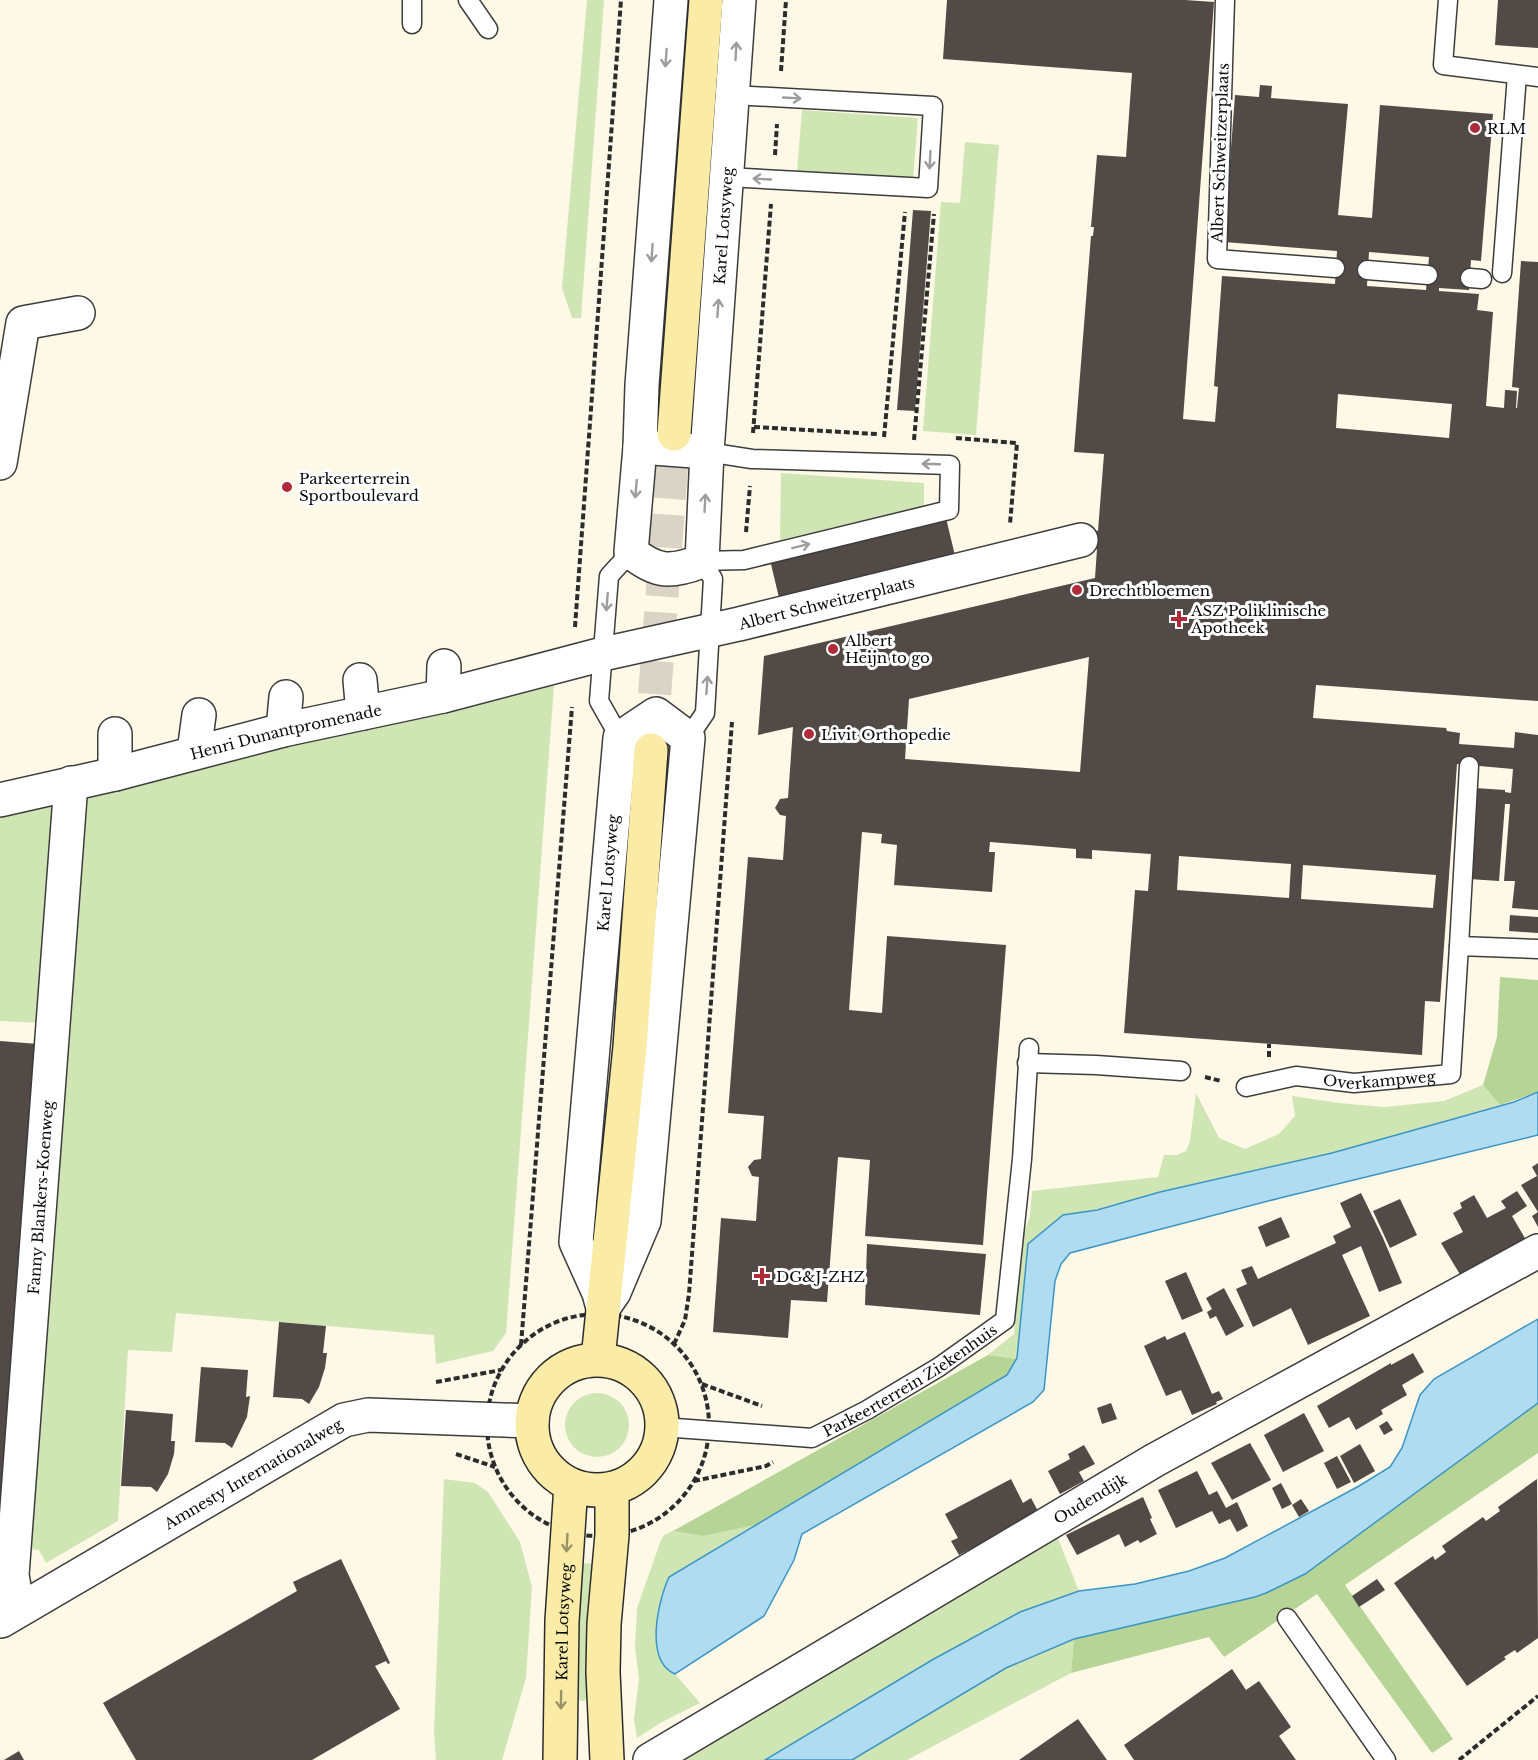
<svg xmlns="http://www.w3.org/2000/svg" width="1538" height="1760" viewBox="0 0 1538 1760" font-family="'Libre Baskerville',serif">
<rect width="100%" height="100%" fill="#fef8e7"/>
<g fill="#d0e5b4">
<polygon points="587,0 604,0 581,318 572,318 562,288"/>
<polygon points="802,110 918,118 913,179 797,171"/>
<polygon points="965,142 999,145 976,435 923,431 941,202 960,203"/>
<polygon points="781,473 924,483 924,506 780,540"/>
<polygon points="538,681 554,686 506,1333 493,1351 436,1364 434,1335 176,1313 172,1352 128,1350 118,1521 46,1563 39,1550 18,1548 60,1024 0,1021 0,815"/>
<polygon points="1483,1085 1500,1105 1332,1153 1160,1192 1060,1219 1028,1244 1017,1359 988,1355 1014,1334 1022,1238 1030,1216 1032,1191 1158,1177 1164,1155 1177,1155 1186,1151 1190,1141 1196,1093 1219,1138 1245,1149 1279,1134 1295,1116 1292,1096 1339,1103 1384,1107 1444,1101"/>
<circle cx="597" cy="1425" r="32"/>
<polygon points="444,1479 475,1483 488,1492 520,1542 532,1587 526,1678 502,1760 436,1760 434,1732"/>
<polygon points="755,1525 669,1577 667,1670 675,1674 700,1703 660,1723 637,1738 634,1719 639,1679 635,1647 637,1608 661,1540 664,1535 673,1531 703,1536"/>
<polygon points="1057,1536 1079,1591 1020,1612 932,1660 765,1760 670,1760"/>
<polygon points="579,1563 598,1564 590,1695 584,1701 576,1700"/>
<polygon points="1074,1639 1071,1673 907,1760 852,1760 1006,1668"/>
</g>
<g fill="#b5d495">
<polygon points="1500,977 1538,980 1538,1092 1500,1105 1483,1085 1497,1037"/>
<polygon points="988,1355 1017,1359 1007,1375 755,1525 703,1536 673,1531"/>
<polygon points="1538,1403 1538,1453 1345,1585 1453,1739 1432,1753 1317,1594 1224,1657 1209,1637 1071,1673 1074,1639 1255,1597 1305,1574"/>
</g>
<g fill="#b0dcf2" stroke="#3b95c4" stroke-width="1.5">
<path d="M1538,1092V1135L1280,1198L1070,1253L1061,1264L1055,1281L1044,1390L1033,1402L802,1534L794,1560L764,1616L675,1674C644,1661 658,1601 669,1577L1007,1375L1017,1358L1028,1244L1063,1215L1097,1210L1160,1192L1332,1153L1514,1102Z"/>
<polygon points="1538,1319 1538,1403 1305,1574 1266,1593 1255,1597 1074,1639 1006,1668 852,1760 765,1760 932,1660 1020,1612 1079,1591 1135,1584 1189,1571 1225,1558 1359,1486 1390,1467 1402,1448 1420,1395 1434,1379"/>
</g>
<g fill="#514a47" fill-rule="evenodd">
<path d="M947,0H1185L1214,2L1183,419L1215,422L1218,387L1214,386L1222,276L1335,284L1337,251L1224,242L1235,95L1259,97L1260,85L1272,86L1271,98L1348,104L1338,215L1372,218L1380,105L1493,114L1481,261L1471,260L1469,290L1439,288V291L1479,294L1477,310L1493,312L1486,406L1504,408L1505,390H1507L1517,391L1516,408H1517L1519,388L1512,387L1521,261L1538,262V701L1316,685L1313,718L1446,728L1447,731L1460,733L1459,744L1514,748L1515,732L1538,735V910L1512,908L1515,881H1504L1510,804H1505L1499,881L1469,879L1475,788L1505,790V792L1511,793L1513,769L1457,764L1440,1002L1425,1001L1422,1055L1124,1033L1135,890L1148,891L1151,854L1092,850V859L1076,858V849L990,842L989,852H995L992,892L894,885L897,845L881,843L882,834L862,832L849,1010L882,1013L887,936L1006,945L983,1245L865,1236L870,1160L838,1157L827,1302L791,1300L788,1338L713,1332L721,1218L756,1221L759,1177L752,1176L748,1167L754,1160L761,1159L764,1116L728,1113L748,857L783,860L786,816L780,815L775,808L780,799L788,798L793,727L758,735L764,656L1095,578L1097,549L1090,551L1089,529L1098,531L1104,454L1074,452L1091,236H1093L1094,227H1091L1097,155L1126,157L1132,73L943,59ZM1369,252L1429,257L1426,290L1367,286ZM1338,394L1452,404L1449,438L1336,428ZM1089,657L1080,772L905,759L909,699ZM1179,856L1291,864L1289,898L1177,890ZM1303,865L1436,875L1433,908L1301,899Z"/>
<polygon points="1498,0 1538,0 1538,48 1495,45"/>
<polygon points="913,210 931,211 915,411 897,410"/>
<polygon points="946,518 957,564 781,606 770,560"/>
<polygon points="1510,915 1538,917 1538,933 1509,931"/>
<polygon points="0,1041 38,1044 0,1533"/>
<polygon points="1538,1163 1538,1227 1532,1216 1538,1212 1521,1185 1537,1176 1532,1167"/>
<polygon points="1517,1191 1527,1206 1512,1216 1526,1240 1461,1276 1441,1243 1463,1232 1453,1213 1462,1208 1460,1203 1474,1195 1487,1218 1506,1208 1501,1201"/>
<polygon points="1361,1193 1383,1238 1402,1283 1379,1292 1361,1246 1342,1255 1370,1316 1308,1345 1291,1308 1253,1327 1236,1289 1247,1284 1241,1270 1252,1266 1258,1279 1336,1243 1333,1236 1351,1227 1340,1203"/>
<polygon points="1400,1199 1417,1235 1390,1248 1373,1211"/>
<polygon points="1281,1217 1290,1237 1266,1247 1258,1227"/>
<polygon points="867,1244 986,1254 980,1315 865,1305"/>
<polygon points="1186,1272 1203,1311 1182,1320 1165,1281"/>
<polygon points="1224,1288 1244,1326 1226,1336 1216,1316 1210,1319 1207,1312 1212,1309 1206,1298"/>
<polygon points="279,1322 326,1326 323,1353 327,1353 325,1368 319,1387 309,1404 302,1399 273,1397"/>
<polygon points="1185,1332 1212,1394 1219,1391 1223,1399 1216,1402 1217,1404 1192,1415 1181,1390 1166,1396 1144,1346 1165,1336 1167,1340"/>
<polygon points="1413,1353 1424,1372 1402,1385 1407,1395 1381,1410 1383,1414 1356,1430 1349,1417 1329,1428 1317,1406 1391,1363 1391,1365"/>
<polygon points="201,1367 248,1370 246,1397 250,1396 247,1417 232,1448 225,1443 195,1442"/>
<polygon points="1111,1403 1117,1419 1102,1424 1097,1408"/>
<polygon points="126,1410 173,1414 171,1441 175,1441 174,1454 168,1474 157,1492 151,1487 121,1486"/>
<polygon points="1304,1413 1324,1451 1283,1472 1264,1435"/>
<polygon points="1387,1421 1393,1430 1384,1435 1379,1426"/>
<polygon points="1250,1443 1271,1480 1232,1500 1211,1463"/>
<polygon points="1360,1444 1375,1471 1354,1483 1340,1456"/>
<polygon points="1084,1445 1095,1464 1079,1472 1084,1481 1060,1494 1048,1471 1070,1459 1068,1454"/>
<polygon points="1337,1456 1351,1482 1337,1489 1324,1463"/>
<polygon points="1197,1471 1209,1495 1217,1491 1226,1508 1237,1502 1248,1526 1237,1532 1230,1519 1219,1524 1212,1511 1176,1528 1158,1490"/>
<polygon points="1011,1479 1023,1503 1031,1498 1038,1511 1032,1517 959,1555 951,1541 958,1538 945,1514"/>
<polygon points="1537,1479 1538,1638 1517,1653 1515,1650 1504,1657 1506,1659 1467,1686 1394,1583 1433,1556 1435,1560 1446,1552 1442,1546 1483,1517 1486,1521 1500,1511 1498,1507"/>
<polygon points="1281,1483 1292,1504 1282,1509 1272,1488"/>
<polygon points="1143,1497 1152,1518 1150,1519 1157,1534 1140,1543 1138,1540 1125,1547 1119,1534 1077,1555 1066,1535"/>
<polygon points="1301,1499 1309,1511 1299,1517 1292,1505"/>
<polygon points="341,1559 390,1663 388,1664 386,1661 375,1666 400,1709 312,1760 136,1760 103,1703 297,1591 293,1582"/>
<polygon points="1377,1579 1385,1590 1359,1607 1352,1596"/>
<polygon points="1232,1669 1246,1690 1259,1681 1291,1727 1279,1736 1296,1760 1134,1760 1124,1745"/>
<polygon points="1078,1719 1107,1760 1019,1760"/>
<polygon points="19,1751 24,1760 4,1760"/>
</g>
<g fill="none" stroke-linecap="round" stroke-linejoin="round">
<polyline stroke="#d9d4c6" stroke-width="33" stroke-dasharray="33 16" stroke-linecap="butt" points="651,743 674,434"/>
<defs>
<g id="lane">
<polyline points="468,0 488,29"/>
<polyline points="1225,0 1217,259 1335,268"/>
<polyline points="1448,0 1443,65 1538,77"/>
<polyline points="412,24 412,0"/>
<polyline points="727,177 928,188 933,106 733,95"/>
<polyline points="1367,270 1428,275"/>
<polyline points="1502,273 1517,75"/>
<polyline points="1470,278 1482,279"/>
<polyline points="702,561 744,560 949,510 950,465 752,459 707,452"/>
<polyline points="620,738 599,701 609,576 631,552"/>
<polyline points="688,738 705,713 713,579 702,561"/>
<polyline points="1459,946 1469,766"/>
<polyline points="1027,1063 1096,1065 1181,1071"/>
<path id="s1" d="M1246,1087L1296,1076L1354,1083L1451,1074L1459,946L1538,949"/>
<path id="s2" d="M662,1427L812,1438L867,1410L939,1367L1005,1320L1022,1159L1029,1048"/>
<polyline points="1287,1618 1386,1760"/>
</g>
<g id="street">
<path id="s3" d="M671,0L642,385L640,447L631,552C657,573 671,573 702,561L707,452L739,0"/>
<polyline points="640,447 707,452"/>
<polyline points="0,463 23,323 78,313"/>
<polyline points="360,680 363,713"/>
<polyline points="443,696 444,666"/>
<polygon points="656,714 688,738 644,1221 614,1292 603,1308 599,1293 576,1242 620,738"/>
<polyline points="283,730 286,697"/>
<polyline points="194,752 199,715"/>
<polyline points="115,774 115,734"/>
<path id="s4" d="M0,800L115,774L283,730L443,696L603,654L739,624L1081,540"/>
<path id="s5" d="M18,1610L12,1575L71,783"/>
<path id="s6" d="M1,1621L344,1420L368,1415L532,1421"/>
<path id="s7" d="M650,1760L1155,1460L1538,1251"/>
</g>
<g id="secondary">
<polyline points="674,434 706,0"/>
<polyline points="598,1359 630,1047 651,750"/>
<circle cx="597" cy="1425" r="65"/>
<path id="s8" d="M560,1760L562,1621L571,1485"/>
<polyline points="607,1760 603,1672 604,1624 612,1535 612,1489"/>
</g>
</defs>
<use href="#lane" stroke="#3d3d3d" stroke-width="21"/>
<use href="#street" stroke="#3d3d3d" stroke-width="36"/>
<use href="#secondary" stroke="#2c2c2c" stroke-width="36"/>
<g stroke="#2c2c2c" stroke-width="4" stroke-dasharray="6 3" stroke-linecap="butt">
<polyline points="781,71 786,0"/>
<polyline points="775,155 777,124"/>
<polyline points="754,427 877,434"/>
<polyline points="753,433 771,204"/>
<polyline points="884,437 905,212"/>
<polyline points="956,438 1017,443 1010,524"/>
<polyline points="914,440 934,214"/>
<polyline points="746,532 750,486"/>
<polyline points="575,627 621,0"/>
<polyline points="1269,1057 1269,1044"/>
<polyline points="1205,1077 1221,1081"/>
<circle cx="598" cy="1425" r="111"/>
<polyline points="674,1344 685,1320 689,1294 732,722"/>
<polyline points="521,1345 572,707"/>
<polyline points="436,1382 501,1370"/>
<polyline points="702,1384 762,1406"/>
<polyline points="456,1454 495,1467"/>
<polyline points="694,1481 766,1466 773,1462"/>
<polyline points="1459,1760 1538,1696"/>
</g>
<use href="#lane" stroke="#fff" stroke-width="18"/>
<use href="#street" stroke="#fff" stroke-width="33"/>
<use href="#secondary" stroke="#faeca6" stroke-width="33"/>
</g>
<defs><path id="oneway-shaft" d="M-6 0H5M1.5-3L5.5 0L1.5 3" fill="none" stroke-width="1.6" stroke-linecap="round" stroke-linejoin="round" transform="scale(1.5)"/></defs>
<g stroke="#9d9d9d">
<use href="#oneway-shaft" transform="translate(736 51) rotate(-87)"/>
<use href="#oneway-shaft" transform="translate(666 58) rotate(94)"/>
<use href="#oneway-shaft" transform="translate(792 98) rotate(3)"/>
<use href="#oneway-shaft" transform="translate(930 160) rotate(93)"/>
<use href="#oneway-shaft" transform="translate(762 179) rotate(-177)"/>
<use href="#oneway-shaft" transform="translate(652 253) rotate(94)"/>
<use href="#oneway-shaft" transform="translate(718 308) rotate(-86)"/>
<use href="#oneway-shaft" transform="translate(931 464) rotate(-178)"/>
<use href="#oneway-shaft" transform="translate(636 489) rotate(95)"/>
<use href="#oneway-shaft" transform="translate(705 503) rotate(-87)"/>
<use href="#oneway-shaft" transform="translate(801 546) rotate(-14)"/>
<use href="#oneway-shaft" transform="translate(607 602) rotate(95)"/>
<use href="#oneway-shaft" transform="translate(707 685) rotate(-86)"/>
</g>
<g stroke="#9a9268">
<use href="#oneway-shaft" transform="translate(567 1543) rotate(93)"/>
<use href="#oneway-shaft" transform="translate(561 1700) rotate(91)"/>
</g>
<g fill="#b02b39" stroke="#fff" stroke-width="2">
<circle cx="1475" cy="128" r="6"/>
<circle cx="287" cy="487" r="6"/>
<circle cx="1077" cy="590" r="6"/>
<path d="M1176 610h6v6h6v6h-6v6h-6v-6h-6v-6h6z"/>
<circle cx="833" cy="649" r="6"/>
<circle cx="809" cy="734" r="6"/>
<path d="M759 1267h6v6h6v6h-6v6h-6v-6h-6v-6h6z"/>
</g>
<g text-anchor="middle" dominant-baseline="central" stroke-width="6" stroke-linejoin="round" paint-order="stroke">
<g font-size="15" fill="#0a0a0a" stroke="#fff" text-anchor="start">
<text x="1487" y="128">RLM</text>
<text x="299" y="478">Parkeerterrein<tspan x="299" dy="17">Sportboulevard</tspan></text>
<text x="1089" y="590">Drechtbloemen</text>
<text x="1191" y="610">ASZ Poliklinische<tspan x="1191" dy="17">Apotheek</tspan></text>
<text x="845" y="640">Albert<tspan x="845" dy="17">Heijn to go</tspan></text>
<text x="821" y="734">Livit Orthopedie</text>
<text x="776" y="1276">DG&amp;J-ZHZ</text>
</g>
<g font-size="15" fill="#0a0a0a" stroke="#fff">
<text transform="translate(1220 153) rotate(-88)">Albert Schweitzerplaats</text>
<text stroke="none"><textPath href="#s3" startOffset="966">Karel Lotsyweg</textPath></text>
<text stroke="none"><textPath href="#s4" startOffset="850">Albert Schweitzerplaats</textPath></text>
<text stroke="none"><textPath href="#s4" startOffset="294">Henri Dunantpromenade</textPath></text>
<text transform="translate(608 873) rotate(-85)">Karel Lotsyweg</text>
<text stroke="none"><textPath href="#s1" startOffset="135">Overkampweg</textPath></text>
<text stroke="none"><textPath href="#s5" startOffset="414">Fanny Blankers-Koenweg</textPath></text>
<text stroke="none"><textPath href="#s2" startOffset="264">Parkeerterrein Ziekenhuis</textPath></text>
<text stroke="none"><textPath href="#s6" startOffset="292">Amnesty Internationalweg</textPath></text>
<text stroke="none"><textPath href="#s7" startOffset="512">Oudendijk</textPath></text>
<text stroke="none"><textPath href="#s8" startOffset="138">Karel Lotsyweg</textPath></text>
</g>
</g>
</svg>
